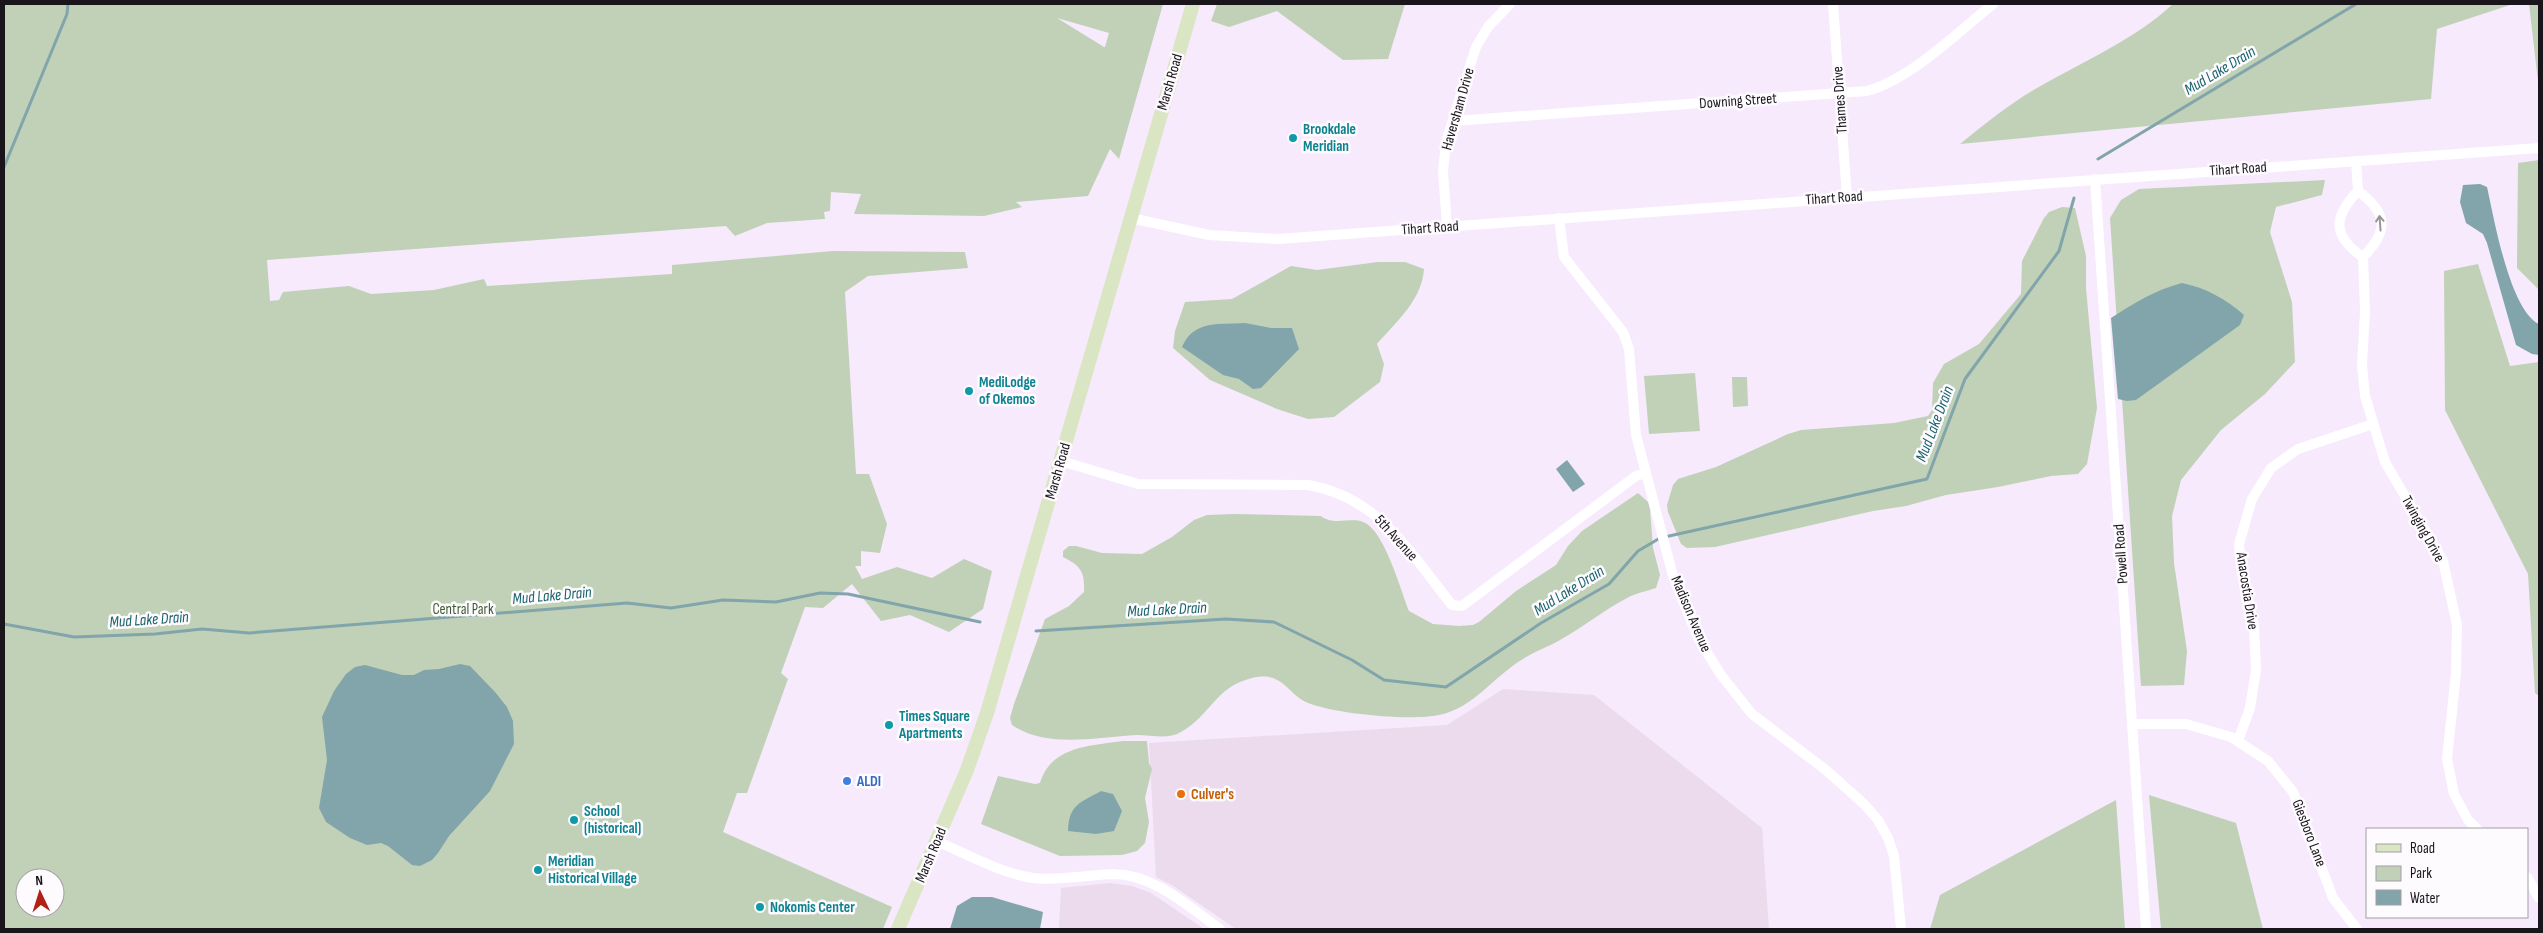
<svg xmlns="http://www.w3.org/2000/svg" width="2543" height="933" viewBox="0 0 2543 933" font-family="'Sofia Sans Condensed',sans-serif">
<rect width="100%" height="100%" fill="#f6eafc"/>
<g fill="#ebdbed">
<polygon points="1503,689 1594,695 1762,828 1769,929 1236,929 1172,885 1156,877 1149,743 1447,725"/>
<polygon points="1110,883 1132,886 1151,893 1204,929 1059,929 1061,888"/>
</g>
<g fill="#c0d1b8" fill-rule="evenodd">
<path d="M4,4H1163L1119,159L1110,149L1088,196L1016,202L1022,207L984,216L854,214L861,194L831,192L830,211L824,212L825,219L767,223L735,236L726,226L267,260L270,301L279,300L283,292L349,286L371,294L434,290L484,279L487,286L672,274V265L833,251L965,252L968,268L868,276L845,292L856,474H869L887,524L880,553L861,551V566H855L862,579L897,567L932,578L964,559L992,571L983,609L949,632L910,615L881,621L852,584L823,608L805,607L781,673L788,679L747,793H737L723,832L892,907L883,929H4ZM1057,18L1109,33L1105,47H1104ZM25,878H55V908H25Z"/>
<polygon points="1217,4 1405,4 1388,59 1343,60 1277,11 1229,27 1211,21"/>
<path d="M2173,4H2513L2437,29L2431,99L1960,144C1985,124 2009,104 2037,88C2082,62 2134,40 2173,4Z"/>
<polygon points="2529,4 2539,4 2539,90"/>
<polygon points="2539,160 2539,290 2517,268 2518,163"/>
<polygon points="2325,180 2322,195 2276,207 2270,232 2292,302 2295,362 2265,394 2221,430 2181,480 2172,516 2174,563 2187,651 2184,685 2141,686 2110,218 2121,200 2139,189"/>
<polygon points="2062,207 2075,208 2086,256 2086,288 2097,408 2087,464 2078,474 2051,476 1998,487 1946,495 1906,506 1873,511 1715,547 1687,548 1681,544 1668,512 1667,505 1673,485 1678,479 1716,467 1788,434 1801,430 1894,423 1928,416 1932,410 1933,383 1944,364 1979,344 2021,294 2022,261 2044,218 2049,212"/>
<path d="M1378,262H1405L1424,269C1422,300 1396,322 1377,344L1384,364L1380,382L1334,417L1308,419L1277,409L1210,380L1173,348L1175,331L1185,302L1232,299L1291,266L1317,270Z"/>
<polygon points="2478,264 2510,366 2539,362 2539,696 2535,693 2528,574 2445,410 2444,271"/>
<polygon points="1695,373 1700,431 1649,434 1644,376"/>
<polygon points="1732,377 1747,377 1748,406 1733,407"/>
<path d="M1638,493L1648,502L1650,509L1653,548L1660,575L1656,588C1647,591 1636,593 1627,598C1604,610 1583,627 1560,640C1548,647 1535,651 1523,659C1494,676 1474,708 1439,715C1409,721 1336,714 1308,703C1288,695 1283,670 1252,678C1215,687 1211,715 1181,732C1167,740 1153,735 1137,735C1097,737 1047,749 1012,725L1010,718L1014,704L1045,619L1069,606L1084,592C1085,572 1081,566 1063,557V551L1069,546H1076L1102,553L1142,554L1172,537L1194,520L1207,515L1235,514L1321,516C1333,526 1350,517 1363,522C1384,529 1401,591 1409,611L1433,624L1459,626L1473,625L1479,622L1516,591L1556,565L1568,546L1582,531Z"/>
<path d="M1122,741H1147L1149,763L1152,769L1145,798L1149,822L1145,843L1137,851L1122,855L1060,856L981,824L998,776L1035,784L1040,783C1051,746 1090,746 1122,741Z"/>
<polygon points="2149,795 2236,823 2263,929 2161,929"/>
<polygon points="2116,800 2125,929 1930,929 1940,895"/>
</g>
<g fill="#81a5aa">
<path d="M2480,184L2487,187C2494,218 2510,311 2539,324V355L2532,354L2516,345L2487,243L2483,234L2466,223L2460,202L2463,185Z"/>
<path d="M2182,283C2206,288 2226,299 2244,315L2240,325L2136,400L2127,401L2118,399L2111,318C2134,303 2155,290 2182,283Z"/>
<path d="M1245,323L1271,328H1292L1299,349L1261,388L1253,389L1239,379L1223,375L1182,347C1194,319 1220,325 1245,323Z"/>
<polygon points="1567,460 1585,484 1573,492 1556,469"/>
<polygon points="460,664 470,666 495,692 507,707 513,721 514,744 490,791 449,836 438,853 432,860 420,866 412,865 388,846 381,843 367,845 350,838 326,822 319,808 327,760 322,717 334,691 346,674 355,667 365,665 402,675 414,675 424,670 439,669"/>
<path d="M1101,791L1113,794L1122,811L1114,831L1096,834L1068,831C1069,804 1080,803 1101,791Z"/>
<polygon points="972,897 992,897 1043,912 1040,929 950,929 957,906"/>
</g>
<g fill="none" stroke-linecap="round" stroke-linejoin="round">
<g stroke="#81a5aa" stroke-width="3">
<polyline points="2098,159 2356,4"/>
<polyline points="4,167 67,14 68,4"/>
<polyline points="4,624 74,637 155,634 202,629 249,633 627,603 671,608 723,600 776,602 820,593 848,594 980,622"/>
<polyline points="1036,631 1226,619 1274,622 1352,660 1384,680 1446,687 1541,623 1609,584 1638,551 1660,538 1927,479 1965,379 2059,251 2074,198"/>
</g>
<g stroke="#fff" stroke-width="10">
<polyline points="1833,4 1847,197"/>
<path d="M1454,121L1867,91C1911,79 1958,32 1993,4"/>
<path d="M2356,161L2358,191C2333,217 2332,236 2363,257"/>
<polyline points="2095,179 2146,929"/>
<path d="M2358,191C2388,213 2389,231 2363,257L2365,311L2362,365L2365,396L2385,462L2443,561L2457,625L2456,673L2447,759L2454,794L2468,820L2477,829"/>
<polyline points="1131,218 1209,235 1278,239 2539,148"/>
<polyline points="1559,218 1564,257 1623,332 1629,349 1636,435 1673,576 1698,638 1721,675 1752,714 1826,770 1864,804 1878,820 1888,838 1894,856 1901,929"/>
<polyline points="1447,227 1443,171 1446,142 1476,47 1488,27 1510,4"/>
<path d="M1061,461L1138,484L1308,485C1379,497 1410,553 1452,605L1462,606L1636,476L1646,473"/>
<polyline points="2132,724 2186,724 2231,737 2268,761 2293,792 2333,898 2357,929"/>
<polyline points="2238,741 2250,708 2256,670 2254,626 2241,569 2239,544 2252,499 2271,468 2298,449 2373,424"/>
<path d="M936,841C967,854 1000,873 1033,878C1059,881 1087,875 1113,874C1154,874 1189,907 1220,929"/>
<polyline points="2527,877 2539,898"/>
</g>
<polyline stroke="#dae6c3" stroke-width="14" points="898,929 967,770 987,713 1193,4"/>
</g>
<defs><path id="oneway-shaft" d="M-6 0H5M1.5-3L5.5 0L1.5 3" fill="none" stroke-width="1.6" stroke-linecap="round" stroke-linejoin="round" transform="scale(1.25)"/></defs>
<use stroke="#989698" href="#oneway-shaft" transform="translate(2380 223) rotate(-94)"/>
<g fill="#0f9aa8" stroke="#fefbff" stroke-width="2">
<circle cx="1293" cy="138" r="5"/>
<circle cx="969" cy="391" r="5"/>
<circle cx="889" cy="725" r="5"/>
<circle cx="574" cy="820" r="5"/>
<circle cx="538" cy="870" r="5"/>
<circle cx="760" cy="907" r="5"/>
</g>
<circle fill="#3f7fe0" stroke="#fefbff" stroke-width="2" cx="847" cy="781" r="5"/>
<circle fill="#e8710a" stroke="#fefbff" stroke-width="2" cx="1181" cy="794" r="5"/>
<g text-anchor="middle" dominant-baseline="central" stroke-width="5" stroke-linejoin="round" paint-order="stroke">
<g font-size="15" fill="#19151b" stroke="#fefbff">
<text transform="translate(1170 82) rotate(-74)">Marsh Road</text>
<text transform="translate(1840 100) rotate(-94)">Thames Drive</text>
<text transform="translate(1738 101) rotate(-4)">Downing Street</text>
<text transform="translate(1458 109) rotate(-74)">Haversham Drive</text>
<text transform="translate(2238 169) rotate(-4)">Tihart Road</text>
<text transform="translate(1834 198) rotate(-4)">Tihart Road</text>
<text transform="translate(1430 228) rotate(-4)">Tihart Road</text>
<text transform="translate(1058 471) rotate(-74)">Marsh Road</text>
<text transform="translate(2423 529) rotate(61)">Twinging Drive</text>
<text transform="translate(1396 538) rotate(48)">5th Avenue</text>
<text transform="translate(2121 554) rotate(-94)">Powell Road</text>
<text transform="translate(2247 591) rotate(81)">Anacostia Drive</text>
<text transform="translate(1691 614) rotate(67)">Madison Avenue</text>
<text transform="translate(2309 833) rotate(69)">Giesboro Lane</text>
<text transform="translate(931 855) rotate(-67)">Marsh Road</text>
</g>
<g font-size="15" font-weight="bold" fill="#0d838f" stroke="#fefbff" text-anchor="start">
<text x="1303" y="129">Brookdale<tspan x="1303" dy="17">Meridian</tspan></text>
<text x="979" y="382">MediLodge<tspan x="979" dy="17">of Okemos</tspan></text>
<text x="899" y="716">Times Square<tspan x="899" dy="17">Apartments</tspan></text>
<text x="584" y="811">School<tspan x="584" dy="17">(historical)</tspan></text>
<text x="548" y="861">Meridian<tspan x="548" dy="17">Historical Village</tspan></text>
<text x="770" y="907">Nokomis Center</text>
</g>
<g font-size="15" fill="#3f5a32" stroke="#fefbff">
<text x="463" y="609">Central Park</text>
</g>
<g font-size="15" font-weight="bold" fill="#366cbe" stroke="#fefbff" text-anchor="start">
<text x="857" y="781">ALDI</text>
</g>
<g font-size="15" font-weight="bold" fill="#c56008" stroke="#fefbff" text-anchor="start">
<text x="1191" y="794">Culver's</text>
</g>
<g font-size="16" font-style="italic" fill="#18636a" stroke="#fefbff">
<text transform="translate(2220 71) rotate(-31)">Mud Lake Drain</text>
<text transform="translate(1935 424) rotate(-69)">Mud Lake Drain</text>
<text transform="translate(1569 591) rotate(-32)">Mud Lake Drain</text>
<text transform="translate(552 596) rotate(-5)">Mud Lake Drain</text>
<text transform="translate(1167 610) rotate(-3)">Mud Lake Drain</text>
<text transform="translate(149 620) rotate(-4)">Mud Lake Drain</text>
</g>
</g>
<rect width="2543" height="933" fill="none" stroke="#19151b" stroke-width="10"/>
<rect x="2366" y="828" width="162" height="90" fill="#fefbff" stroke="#a29fa4"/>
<rect x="2376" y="844" width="25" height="8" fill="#dae6c3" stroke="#a29fa4"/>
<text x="2410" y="853" font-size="15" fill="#19151b">Road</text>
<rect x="2376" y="866" width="25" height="15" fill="#c0d1b8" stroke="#a29fa4"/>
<text x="2410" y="878" font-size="15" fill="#19151b">Park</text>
<rect x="2376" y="890" width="25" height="15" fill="#81a5aa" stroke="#a29fa4"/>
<text x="2410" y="903" font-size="15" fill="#19151b">Water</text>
<g transform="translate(40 893) rotate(356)"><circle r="24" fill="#fefbff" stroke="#a29fa4"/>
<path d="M0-4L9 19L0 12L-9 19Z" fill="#b02116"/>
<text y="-8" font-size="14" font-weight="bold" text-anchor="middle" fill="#19151b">N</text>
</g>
</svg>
